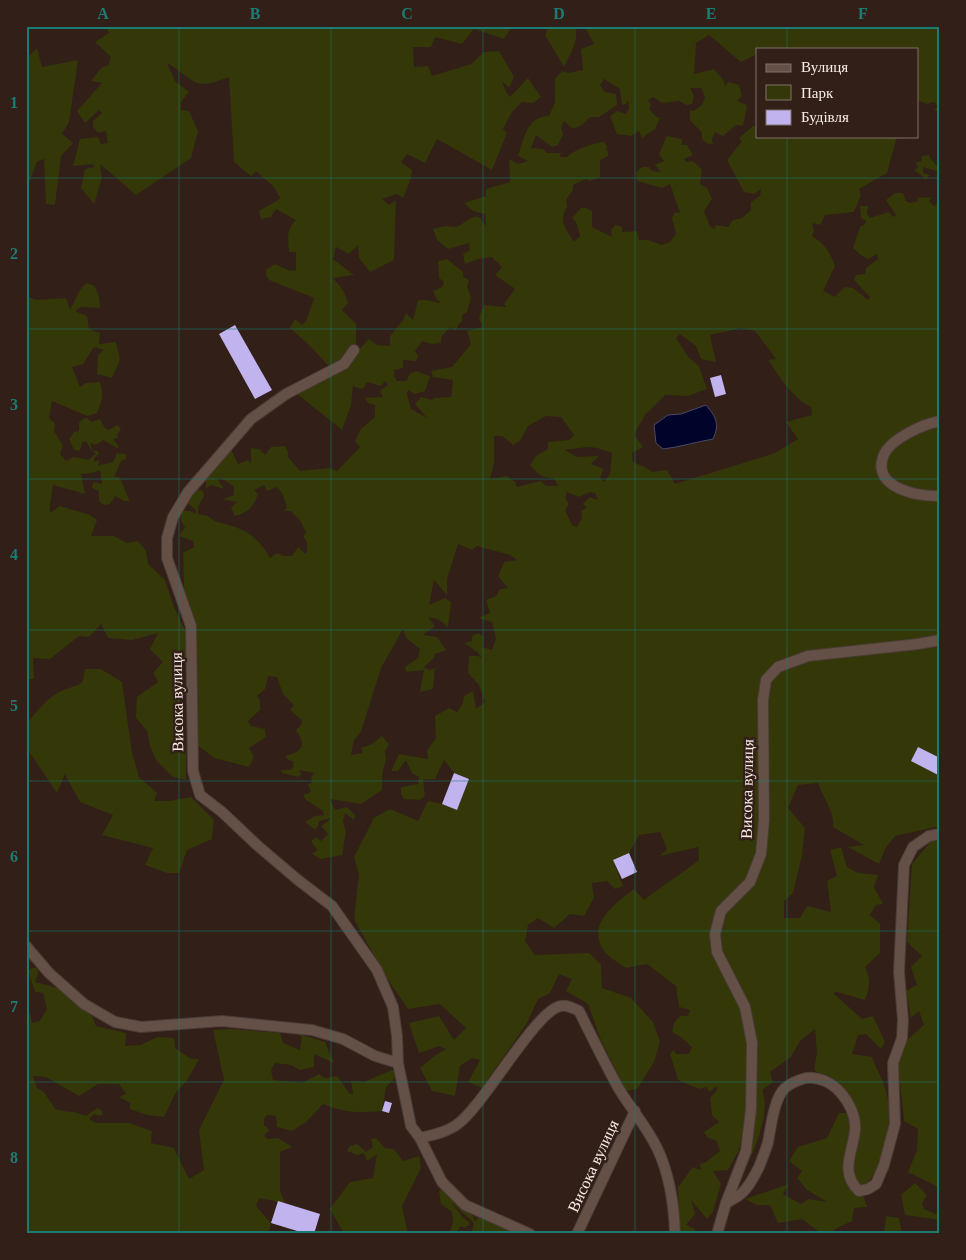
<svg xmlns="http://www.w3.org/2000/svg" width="966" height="1260" viewBox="0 0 966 1260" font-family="'Times New Roman',serif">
<rect width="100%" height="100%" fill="#311f18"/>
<g fill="#343708" fill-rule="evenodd">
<path d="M105,26H512L504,39L474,29L462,44L435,37L431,47H413L414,67L428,66L432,76L471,64L484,52L499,51L514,77L509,88L502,81L506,92L510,97L528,78L541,97L533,103L522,102L512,112L503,129L507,133L492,170L437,139L425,163L407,154L401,162L412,170L411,178L403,198L397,194L382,199L389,205L396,200L394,260L370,272L359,258L358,245L349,254L336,247L333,259L354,275L333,278L343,290L348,303L342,310L356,324V349L358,351L369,339L377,345L390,346V336L403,320L406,313L413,320L418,301C426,297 433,303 441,303L436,298L433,291L442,287L444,282L439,278L438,261L447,259L463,272V277L469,280L467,286L471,298L467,312L462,315V321L458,325L456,331L450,327L441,337V343L432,344L422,341L415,351L418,356L416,361L403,360V368L394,370V376L397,381H407L409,374L416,371L430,376L425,391L415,394L408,390L407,394L411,409L427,418L415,404L421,397L432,400L434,398L451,397L453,380L433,377L431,371L452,367L471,344L467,331L482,327L479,317L484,305L506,307L504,304L515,289L495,275L502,267L492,257L478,259L465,264L463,254L470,250L469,243L448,249L437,240L433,229L445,226L457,227L471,218L478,216L486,226L485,214L473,211L464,203L486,196V189L510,182L509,159L518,164L528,161L518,156C524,138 527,116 549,116L555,102V79L562,71L568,73L583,70L581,49L594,44L586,29L576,28C578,43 570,54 564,67L545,35L549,26H940V112L934,110L938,106L934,102L927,104L917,100V49H757V54L741,62L709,35L696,43L694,74L714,69L724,81L725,86L729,82L739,85L742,96L737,101L747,105L743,126L736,125L723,136L715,132L712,139L713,145L706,143L702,139V133L690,120V110L694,111L702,105L705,97L701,88H690L694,96L692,104L687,105L679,101L662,103L653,97L648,100L651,105L649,109L655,116L660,118L655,129L642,138L639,131L631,136L617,134L610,116L617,111L626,114L629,108L628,100L626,104L622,105L620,89L604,79L600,85L605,92L616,94L617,105L599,117H590L582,125L573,129L564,121L561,128L563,134L558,145L552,147L536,135L531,148L543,149L547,153H561L560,157H567C575,149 593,143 604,142L607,147L606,151H608V156L600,160V177L589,181L586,179L573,185V190L566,200L567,207C558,222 566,229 574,242L580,236L576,222L572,218L581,208H586L592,211V227L612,237L611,230L615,225L622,227V232L637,231L639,240H648L662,245L670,242L676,234L672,218L675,212L680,213L670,184L662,188L637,181L636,172L642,167H649L652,171L661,172L655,165L664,161L659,154L667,136L682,139V145H687L693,155L684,159L686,162L693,161L702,170L700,184L707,188L712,199L704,211L710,226L714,229L716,225L728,227L733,220L742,218L751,210V202L760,196L761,189L754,194L744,192L727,160L742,141L739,138L753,126L757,127V136H897L887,173L859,189L861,195L854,212L825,215L820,225L812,223L814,231L812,236C825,244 830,252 835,266L823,291L835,297L844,287L853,288L868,300L870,297L854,280L856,275L865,274L866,268L878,259L877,254L868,259L862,256L853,248L860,227L865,224L866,221L861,218L860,206H868L867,214L870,218L889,212L893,217L896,215L886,200L895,193H903L906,201L910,203L919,201L917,198L931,197L929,201L934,206L940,202V826L895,836L885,849L879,864L848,847L864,845L833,827C835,811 823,799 818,783L798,785L788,808L805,828L802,855L793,893L784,901V918H800L807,906L831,912L827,881L837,876L830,850L841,847L847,867L858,873L878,875L874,887L883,904L876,905L870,915L880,924V953L865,967C871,979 870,987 865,1000L837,992L833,993L862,1019L873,1016L885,1042L881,1049L866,1034L858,1035L852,1054L872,1057C875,1067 880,1073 883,1082C886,1090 892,1113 891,1120C890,1135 884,1156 877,1169C868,1185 859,1187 867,1207L854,1208L852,1221L835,1229L833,1234H822L802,1219L778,1223L770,1205H757L745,1199L789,1184L783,1194L801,1204L809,1199L827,1202L807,1190L797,1178L802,1171L789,1161L798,1147L827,1138L839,1113H857L853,1101L832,1082L814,1070L817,1052L815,1029L800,1041L791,1057L770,1072L773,1082L762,1090C773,1115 748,1166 735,1189L754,1130L746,1121L739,1150L728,1170L713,1171L721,1184L713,1212L707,1219L691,1200L695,1214L686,1225L695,1229V1234H679L678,1187L693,1167L701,1170L700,1164L706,1162L720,1151L716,1140L708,1138L704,1132L719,1122L712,1115L710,1098L717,1090L716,1086L710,1092L706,1087L699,1089L678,1080L670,1054L674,1050L676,1054H689L692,1047L681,1037L672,1032L674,1023L680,1016H688L690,1010L679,1007L676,986L647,964L626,968C619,963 606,956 602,948C588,922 616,903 634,889L644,900C662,886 681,874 699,860L698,847L660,856L667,849L660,832L639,835L629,853L613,860L623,886L615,889L607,881L592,883L594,898L584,916L570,914L554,928L538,918L528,925L525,941L535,955L589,953L601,965L602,988L631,998L653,1022L660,1042L654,1062L637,1089L626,1091L600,1038L588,1004L566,991L572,979L559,974L550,993L538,999L527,1023L482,1088L468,1082L480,1060L472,1058L460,1066L455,1096L432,1091L420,1068L433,1057L446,1049L439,1046L419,1053L409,1023L439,1016L454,1040L466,1028L440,1004L408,1009L384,974L354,919L359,874L354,857L374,818L390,809L418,821L428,801L442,804L457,810L469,779L454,773L444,760L435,779H423L425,796L420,800L404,799L401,794V787L418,784L419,777L412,773L406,760L398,771H391L399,754L428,759L427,750L436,738L435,716L449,708L457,712L463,703L464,696L473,691L476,709L485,702L479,685L468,673L469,656H478L482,658L477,652L464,643L472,641V636L478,633L484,637L482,647L492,650L496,639L492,622L478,618L490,613L486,600L496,596L500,589L508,588L498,576L504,562L517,560L510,555L477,546L472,550L458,544L447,579V595L434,580L429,605L445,598L451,602L448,627L438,619L428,617L435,626L423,635L437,637L446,650L435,654L434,658L424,667L429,670L435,668L433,689L420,692L424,670L406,672L405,667L418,658L420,649L406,638L403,629L381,668L361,732L354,740L351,755L363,753L361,748L372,744L382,736L389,744L385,751L386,760L382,774V790L361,804L330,799L335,810L347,807L355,815L354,820L345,813L343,821L346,832L342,855L321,859L312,854L317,850L311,841L316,837L321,841L328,834L321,826L332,818L319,821L318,826L315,830L305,822L315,816L324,815L323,811L306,800L303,795L311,792L308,784L312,783L311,777L314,773L299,770L301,774L299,777L282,773L281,770H290L294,767L293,761L288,760L285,756C302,751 307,747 296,730L301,725L302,720L290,710L294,705L283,694L277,677L268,676L265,689L257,696L260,700V710L248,721L251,726L265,729L266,737L249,748L254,757L249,767L214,758L195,743L191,620L196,623L184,590L183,553L194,547L193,541L179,536L185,527L181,521L180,511H190L196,514V510L187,503L196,489L203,491L204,496L198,507V514L208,516C215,524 228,523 238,528C253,534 262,544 270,558L277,553L284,556H292L298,547L305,554L307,551V542L303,536L306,533L301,522L291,511H284L287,507L282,493L277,487L267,491L264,485L254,490L258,494C254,506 248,513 235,516L231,508L237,502L223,499L234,495V487L223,479L217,478L224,489L211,485L206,488V477L231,449L238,464L248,460L251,464V448L259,449L265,455L271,447L285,446L288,452V457L300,471L329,468L337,471L360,447L355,441L361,429L375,417V405L368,403L365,398L383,397L380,391L388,385L386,381L380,386L367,382L363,389L354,387L353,385L351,405L342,430L296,393L334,372L311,347L290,328L295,319L302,325L306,321L314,298L269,280L266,275V270L275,264L290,271L296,270V252H289C288,239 286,229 296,220L276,209L271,217L261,219L259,211C266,206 274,204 280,198L274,187L256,171L251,176L234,162L229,77C192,92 196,80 167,63L175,81L189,92L181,102V110L189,111L198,131L191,158L136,195L100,164L102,178L94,204L81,188L85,169L95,167L92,164L73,166L80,139L98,137L101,144L108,143L106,131L98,133L93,127V121L102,113L99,110L85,123L77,111L102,83L91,81L102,67L108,66L111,57L95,42L109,33ZM741,328L755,331L776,359L768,360C780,377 791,397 811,407L812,415L786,422L798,439L775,453L675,484L667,470L652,472L647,468L633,462L632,453L643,447L634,435L645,415L665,395L688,396L707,389L699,366L688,357L676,338L680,334L696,346L701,359L716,362L710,335ZM546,416L561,417L574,435L569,440L548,442V449L536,456L530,465C537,473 542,479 554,478L558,486H546L541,481L517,487L515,482L507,476L490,479L494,463V436H502L513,445L520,441L528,426ZM587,447L597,448L612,453L610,474L604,482L600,478L604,469L591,464L599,456L577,457L565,450ZM567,492L579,497L590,492L595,493L598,500L590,497L583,504L587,508L581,511L582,518L577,527L572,525L565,510L569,504L565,498Z"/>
<polygon points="37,48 42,67 78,60 69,122 62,134 73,143 61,156 55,205 46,204 44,159 37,162 26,191 26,59"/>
<path d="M929,155C931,161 936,163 938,169L936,171L923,167V173L930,175L926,179L914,170L918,168L916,162H921L922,156Z"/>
<path d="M86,283L95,286L99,297L100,308L81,307L75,311L87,316L89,329L100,333L99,344L116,342L120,360L112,378L97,374L98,355L104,350L94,347L83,364L72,367L80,387L86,383L100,382C104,394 102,402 97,413L87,416L52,401L49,418L55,423L54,431L63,446L60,454L66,461L74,457L89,460L96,453L92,451L86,441L82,442L80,451L74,450L69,439L74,432L79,431V423L83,419L87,418L92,422L100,419L105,428L108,430L118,425L121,430L117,434L118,438L113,439L119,447L117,448L103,440L96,445L90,443L93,451H98L99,454L94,458V462L99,460V463L97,466L113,462L117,453L126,454V459L121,461L114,477H119C124,484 125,493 130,501H124L115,496L110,504L104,505L99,501V491L92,488L93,482L102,484L100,470L92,473L81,474L85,494L53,485L50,505V513L60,506L90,515L97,520L91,536H114L127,543L138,541L146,551L148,564L165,580L174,607L186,632L188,654L183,664L178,692L186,751V780L173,777L156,760L150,746L147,731L136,718L137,697L158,682L153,673L163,662L150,649L158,633L132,640L108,638L101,624L89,637L79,636L50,659L33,658L34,679H26V296L37,300L66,298L70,310L80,290Z"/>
<path d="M85,669H101L122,682L132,753L139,777L157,793L154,801H169L191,797L214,820L212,839L187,850L179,873H167L145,865L153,848L102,835L113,815L80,802L65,774L57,793L26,747L27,723C37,712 46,699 59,692C66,688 75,687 82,683Z"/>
<polygon points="940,838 939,1159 940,1188 908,1172 917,1150 918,1129 904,1121 898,1063 906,1041 924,1025 919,1011 911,1018 906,991 917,985 911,967 922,956 907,942 912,864 932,840"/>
<path d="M32,968H36L39,971L35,982L58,988L92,1016L96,1026L126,1033L125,1046L140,1045L158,1037L174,1038L175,1048L191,1059H199L188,1079L175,1094L164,1117L147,1115L130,1109V1103L119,1097L126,1094L119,1084H98L79,1096L46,1077L33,1076L37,1088L44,1092L55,1109L63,1111L74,1112L86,1116L97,1108L101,1110L103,1114L100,1116L94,1114L89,1119L96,1123H129L152,1131L151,1143L174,1148L189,1179L204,1170L199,1130L224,1080L213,1030L232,1029L280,1033L283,1043L300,1050L302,1037L293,1032L325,1042L334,1063L314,1054V1067L300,1070L291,1065L275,1063L271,1070L273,1080L302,1083L319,1074L325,1078L337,1076L350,1094H353L351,1081L364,1082L392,1070L396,1073L394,1079L386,1087L382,1111C359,1113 344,1113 323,1104L306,1122L292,1131L277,1127L276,1116L267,1115L264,1119V1126H266L269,1131L264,1135L267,1139L278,1138L292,1147L280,1152V1191L285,1203L259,1198L256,1206L271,1223L268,1234H26V1013H30L32,1023L40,1021L47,1009L43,993L35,992L28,971Z"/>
<polygon points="376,1138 385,1148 394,1149 403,1161 419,1156 421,1168 402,1206 408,1234 344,1234 330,1209 350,1182 373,1178 377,1154 367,1161 364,1153 357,1155 347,1151 350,1146 357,1144 366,1152 373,1147 371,1139"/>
<polygon points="915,1183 927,1195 922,1203 924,1209 940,1216 940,1220 905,1215 901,1195"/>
<polygon points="443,1187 470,1211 475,1221 480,1216 522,1234 471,1234 474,1223 451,1202 463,1218 468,1221 470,1224 465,1228 461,1226 458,1230 459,1234 449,1234 453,1222 452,1212 441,1204 439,1191"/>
<polygon points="886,1216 899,1218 902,1234 884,1234"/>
</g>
<path fill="#00042b" stroke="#4b4a64" d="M706,405C716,417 720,424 713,439C696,442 680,447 663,449L656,443L654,425L668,415L681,414Z"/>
<g fill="#c0b3ee">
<polygon points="235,325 272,390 255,399 219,334"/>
<polygon points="721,375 726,394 715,397 710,378"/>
<polygon points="918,747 940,758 940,776 911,761"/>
<polygon points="454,773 469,779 457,810 442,804"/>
<polygon points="629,853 637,872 622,879 613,860"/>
<polygon points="385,1101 392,1103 389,1113 382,1111"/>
<polygon points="278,1201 320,1214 314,1234 307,1234 271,1223"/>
</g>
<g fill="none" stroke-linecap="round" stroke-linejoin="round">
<defs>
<g id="minor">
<path d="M354,350L344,364L286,394L251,419L188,492L173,517L167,538V558L191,626L193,771L200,795L222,812L258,846L298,880L332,906L377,970L393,1007L397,1036L398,1063L411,1126L420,1138C433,1135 448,1132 459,1123C485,1103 537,1009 561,1006C567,1005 573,1008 579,1011C592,1037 605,1064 619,1089C631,1109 647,1127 657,1148C670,1175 674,1204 675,1234"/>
<path d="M940,421C923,424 888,440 883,457C872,488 919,497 940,496"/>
<polyline points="26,946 49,973 84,1004 115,1022 141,1027 222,1021 312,1030 343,1039 375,1056 398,1063"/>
<polyline points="420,1138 442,1182 465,1205 530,1234"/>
<path d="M726,1203C731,1200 738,1197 742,1193C749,1187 755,1175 759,1167C762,1159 766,1150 768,1142C771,1127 774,1098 785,1088C791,1083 798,1080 806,1078C818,1076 832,1083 840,1092C849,1102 856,1116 855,1130C853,1152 839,1172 859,1191L868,1189L876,1184L884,1165L895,1124L893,1063L902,1038L903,1020L899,972L904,865L913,847L929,836L940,834"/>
<polyline points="577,1234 635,1111"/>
<polyline points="717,1234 726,1203 746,1151 751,1109 752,1043 745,1007 717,952 715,934 721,911 750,882 761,854 764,820 763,700 766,680 778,667 808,656 918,644 940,640"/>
</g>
</defs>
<use href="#minor" stroke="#4a3b36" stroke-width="12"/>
<use href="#minor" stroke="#655048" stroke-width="10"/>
</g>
<path fill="none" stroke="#1b7c74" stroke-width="1" stroke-opacity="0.55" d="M179,26V1234M331,26V1234M483,26V1234M635,26V1234M787,26V49M787,136V1234M26,178H940M26,329H940M26,479H940M26,630H940M26,781H940M26,931H940M26,1082H940"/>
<g text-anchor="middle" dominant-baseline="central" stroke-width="5" stroke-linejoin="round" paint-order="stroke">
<g font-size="16" fill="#faede8" stroke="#311f18">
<text transform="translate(177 702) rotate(-91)">Висока вулиця</text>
<text transform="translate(747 789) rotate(-89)">Висока вулиця</text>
<text transform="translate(593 1166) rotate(-65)">Висока вулиця</text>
</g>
</g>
<rect width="966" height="1260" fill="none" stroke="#311f18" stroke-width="55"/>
<rect x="756" y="48" width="162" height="90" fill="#311f18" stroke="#81716b"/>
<rect x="766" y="64" width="25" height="8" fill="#655048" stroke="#81716b"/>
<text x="801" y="72" font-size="15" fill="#faede8">Вулиця</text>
<rect x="766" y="85" width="25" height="15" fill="#343708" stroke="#81716b"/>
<text x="801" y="98" font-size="15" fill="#faede8">Парк</text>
<rect x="766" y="110" width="25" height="15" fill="#c0b3ee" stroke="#81716b"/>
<text x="801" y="122" font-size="15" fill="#faede8">Будівля</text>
<rect x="28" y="28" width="910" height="1204" fill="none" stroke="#1b7c74" stroke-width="2"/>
<g font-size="16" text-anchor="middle" font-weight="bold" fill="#1b7c74">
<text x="103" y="19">A</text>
<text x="255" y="19">B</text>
<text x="407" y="19">C</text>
<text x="559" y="19">D</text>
<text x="711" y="19">E</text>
<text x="863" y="19">F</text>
<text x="14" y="108">1</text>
<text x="14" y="259">2</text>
<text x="14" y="410">3</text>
<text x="14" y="560">4</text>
<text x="14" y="711">5</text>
<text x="14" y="862">6</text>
<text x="14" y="1012">7</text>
<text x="14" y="1163">8</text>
</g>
</svg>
